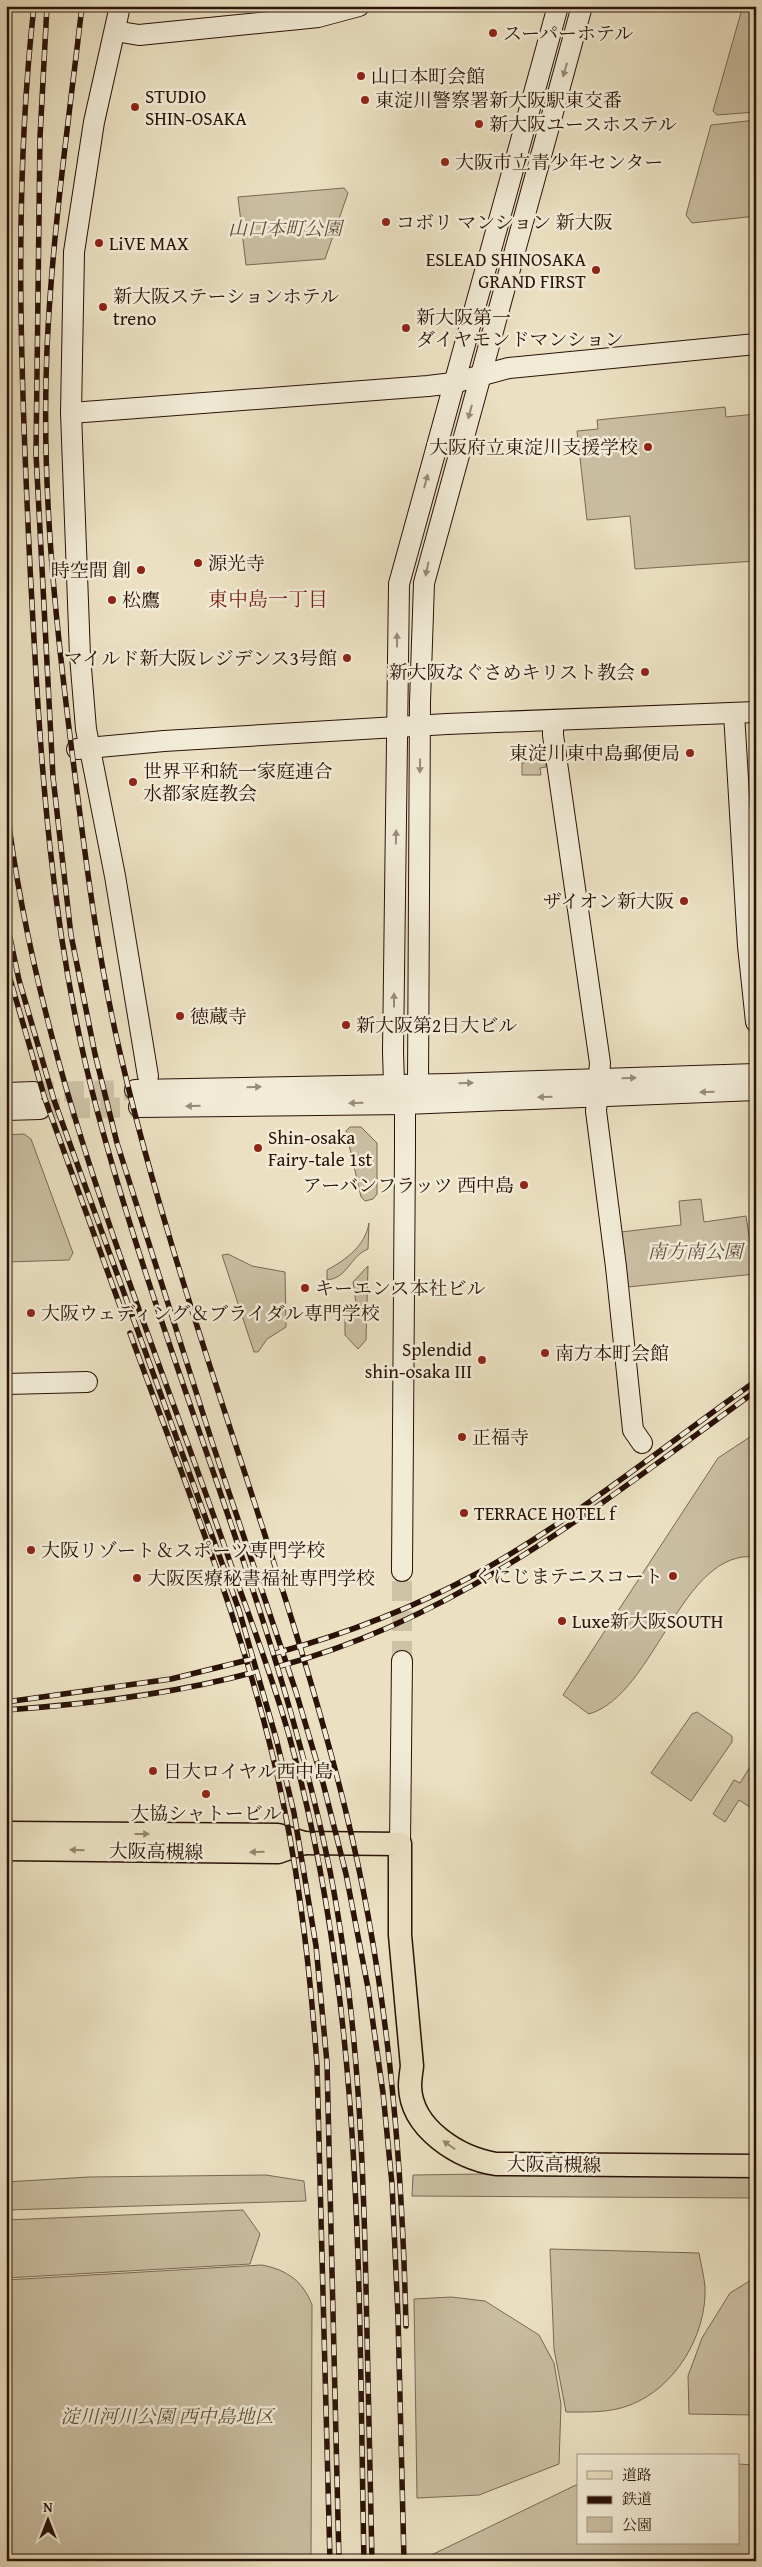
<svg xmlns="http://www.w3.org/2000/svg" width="762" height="2567" viewBox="0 0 762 2567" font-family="'Gentium Book Plus','Noto Serif JP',serif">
<rect width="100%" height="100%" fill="#ebe1c2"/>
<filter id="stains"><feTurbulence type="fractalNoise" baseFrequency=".004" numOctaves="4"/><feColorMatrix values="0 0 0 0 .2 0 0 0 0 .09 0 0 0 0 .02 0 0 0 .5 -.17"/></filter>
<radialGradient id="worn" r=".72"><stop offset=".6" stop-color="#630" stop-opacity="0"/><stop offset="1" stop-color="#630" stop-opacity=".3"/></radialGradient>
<g fill="#cabea2" stroke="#7a6855">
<polygon points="756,7 756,112 717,115 713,111 742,9"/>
<polygon points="756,120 756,216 692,223 686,215 711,125"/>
<polygon points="344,188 348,193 325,259 246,265 238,197"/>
<polygon points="725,407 726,417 756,414 756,561 635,569 630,516 587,520 577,431 598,429 597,420"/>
<polygon points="545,760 546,767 540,768 541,775 522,775 522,763"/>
<polygon points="350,1127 361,1127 377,1143 377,1194 373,1199 365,1201 361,1197 346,1131"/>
<polygon points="24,1134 31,1139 73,1253 69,1260 6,1262 6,1135"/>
<polygon points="701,1199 704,1222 746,1216 755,1274 628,1287 621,1232 681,1225 679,1201"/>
<path d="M369,1223L368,1249C350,1256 348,1278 327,1280V1270C347,1259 365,1246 369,1223Z"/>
<polygon points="228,1254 252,1266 285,1272 286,1327 267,1339 258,1352 254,1352 222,1255"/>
<polygon points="368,1266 366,1340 358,1349 345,1335 345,1316 356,1303 353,1282"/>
<path d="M756,1433V1557C681,1548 656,1694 589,1714L563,1695L718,1458Z"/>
<polygon points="697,1712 732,1736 732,1742 691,1801 651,1773 692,1714"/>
<polygon points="750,1767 756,1770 756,1811 739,1800 725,1822 713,1814 734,1780 740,1783"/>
<polygon points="555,2173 756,2174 756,2198 412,2196 413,2175"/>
<polygon points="266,2175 304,2181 306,2201 6,2210 6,2182 89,2177"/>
<polygon points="243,2210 260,2234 250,2264 6,2278 6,2220"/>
<path d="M550,2249L699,2253C701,2264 704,2276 705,2287C707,2335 675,2388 630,2405C610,2413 587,2412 566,2412L554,2349Z"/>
<path d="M262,2265C287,2270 303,2281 312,2305L311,2561H6V2280Z"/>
<polygon points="756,2277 756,2415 689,2414 688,2376 702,2338 730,2293"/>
<polygon points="451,2297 485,2301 539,2335 554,2363 561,2404 559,2464 479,2495 417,2498 414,2299"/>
<polygon points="738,2464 756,2465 756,2561 419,2561 578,2484 578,2543 738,2543"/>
</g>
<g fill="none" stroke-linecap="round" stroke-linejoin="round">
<g stroke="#cec2a6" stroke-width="20" stroke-dasharray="20 10" stroke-linecap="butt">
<polyline points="34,1092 135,1090"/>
<polyline points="40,1109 139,1107"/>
<polyline points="402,1661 402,1571"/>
</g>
<defs>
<g id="secondary">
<polyline points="120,6 94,122 74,252 71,413 80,656 86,729 115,876 148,1076"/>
<polyline points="115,31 139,35 299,19 318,17 359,6"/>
<polyline points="71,413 428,386 453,383 509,368 756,344"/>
<polyline points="734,713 748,946 756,1022"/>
<polyline points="553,720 553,735 600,1063 596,1111 616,1267 633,1430 642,1443"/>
<polyline points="77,749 164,741 447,724 756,712"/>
<polyline points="135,1090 450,1084 756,1074"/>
<polyline points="6,1093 34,1092"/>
<polyline points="405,1104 418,1083 420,702 424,583 582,6"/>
<polyline points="139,1107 405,1104 756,1090"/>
<polyline points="6,1110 40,1109"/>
<polyline points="6,1384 87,1382"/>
<polyline points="402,1571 405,1147 405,1104 394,1084 393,1052 399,584 558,6"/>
<polyline points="400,1844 402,1661"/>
</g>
<g id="primary">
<path d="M6,1833L278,1835L304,1843L400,1844V1935L412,2066C411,2073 410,2080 410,2086C411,2129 459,2158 496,2164L756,2166"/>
<polyline points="6,1849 278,1852 304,1843"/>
</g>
</defs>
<use href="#secondary" stroke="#2a1208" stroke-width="22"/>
<use href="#primary" stroke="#2a1208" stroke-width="25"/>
<use href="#secondary" stroke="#f2ecd7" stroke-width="20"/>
<use href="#primary" stroke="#ebe1c2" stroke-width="22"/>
<defs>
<g id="rail">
<path d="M34,6C13,192 21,380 30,567C40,751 49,931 97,1110C165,1366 277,1611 330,1871C357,2008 363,2147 366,2287C368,2378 370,2469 372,2561"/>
<polyline points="47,6 40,137 36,454 53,777 71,935 95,1054 117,1143 212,1442 296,1692 323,1783 346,1874 368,1988 383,2093 392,2184 398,2316 404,2561"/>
<path d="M82,6C69,120 52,234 47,349C41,484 55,618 72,752C85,854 97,956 121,1057C180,1311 282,1554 345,1808C387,1978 402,2151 406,2326"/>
<path d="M6,802C37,1066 142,1310 229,1559C250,1619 273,1678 290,1739C365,2011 358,2282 364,2561"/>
<polyline points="6,919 19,980 54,1100 239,1610 276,1738 294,1813 316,1946 327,2063 339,2561"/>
<polyline points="6,965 45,1099 124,1317"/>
<path d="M130,1333C179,1468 234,1602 269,1741C296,1847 309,1955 317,2065L330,2561"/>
<path d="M276,1653C346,1634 413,1608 476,1574C575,1519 664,1446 756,1381"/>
<path d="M280,1666C464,1616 604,1501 756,1391"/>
<polyline points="6,1702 171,1679 252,1659"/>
<path d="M6,1710C90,1704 174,1694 255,1672"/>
</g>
</defs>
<use href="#rail" stroke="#2a1208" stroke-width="5.5"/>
<use href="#rail" stroke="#f2ecd7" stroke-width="4" stroke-dasharray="11" stroke-linecap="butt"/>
</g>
<defs><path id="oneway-solid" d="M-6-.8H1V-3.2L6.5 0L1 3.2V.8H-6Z" transform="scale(1.25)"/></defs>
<g fill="#988a7a">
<use href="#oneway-solid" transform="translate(565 70) rotate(106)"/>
<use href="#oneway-solid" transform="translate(470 412) rotate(105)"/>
<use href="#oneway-solid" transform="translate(426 481) rotate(-75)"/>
<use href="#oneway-solid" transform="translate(427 569) rotate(102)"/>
<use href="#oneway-solid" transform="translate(397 640) rotate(-90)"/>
<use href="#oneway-solid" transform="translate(420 766) rotate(91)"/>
<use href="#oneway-solid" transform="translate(396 837) rotate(-89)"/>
<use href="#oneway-solid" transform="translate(394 1000) rotate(-90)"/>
<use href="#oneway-solid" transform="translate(629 1078) rotate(-2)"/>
<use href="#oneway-solid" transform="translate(466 1083) rotate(-2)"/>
<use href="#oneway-solid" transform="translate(254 1087) rotate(-1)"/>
<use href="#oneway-solid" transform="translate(707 1092) rotate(178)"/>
<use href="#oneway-solid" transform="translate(545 1097) rotate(178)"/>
<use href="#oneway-solid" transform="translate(356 1103) rotate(179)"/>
<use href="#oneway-solid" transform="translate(193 1106) rotate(179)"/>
</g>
<g fill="#94846e">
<use href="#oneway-solid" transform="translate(142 1834)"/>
<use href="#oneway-solid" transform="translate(77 1850) rotate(-179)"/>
<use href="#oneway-solid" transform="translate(257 1852) rotate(179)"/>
<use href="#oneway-solid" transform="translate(449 2145) rotate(-145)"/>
</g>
<g fill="#8f2418" stroke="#f2ecd7" stroke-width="2">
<circle cx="493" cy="33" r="5"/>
<circle cx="361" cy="76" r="5"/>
<circle cx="365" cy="100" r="5"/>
<circle cx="135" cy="107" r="5"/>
<circle cx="479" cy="124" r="5"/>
<circle cx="445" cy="162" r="5"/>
<circle cx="386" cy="222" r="5"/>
<circle cx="99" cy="243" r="5"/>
<circle cx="596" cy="270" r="5"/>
<circle cx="103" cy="307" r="5"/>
<circle cx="406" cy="328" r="5"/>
<circle cx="648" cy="447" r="5"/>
<circle cx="198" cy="563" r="5"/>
<circle cx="141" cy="570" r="5"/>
<circle cx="112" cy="600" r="5"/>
<circle cx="347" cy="658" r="5"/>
<circle cx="645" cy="672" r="5"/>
<circle cx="690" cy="753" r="5"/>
<circle cx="133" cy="782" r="5"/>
<circle cx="684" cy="901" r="5"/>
<circle cx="180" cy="1016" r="5"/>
<circle cx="346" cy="1025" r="5"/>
<circle cx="258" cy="1148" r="5"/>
<circle cx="524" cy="1185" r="5"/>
<circle cx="305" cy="1288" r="5"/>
<circle cx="31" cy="1313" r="5"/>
<circle cx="545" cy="1353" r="5"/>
<circle cx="482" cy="1360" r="5"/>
<circle cx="462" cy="1437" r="5"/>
<circle cx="464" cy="1513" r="5"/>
<circle cx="31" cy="1550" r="5"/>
<circle cx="673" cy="1576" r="5"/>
<circle cx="137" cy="1578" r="5"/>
<circle cx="562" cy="1621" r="5"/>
<circle cx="153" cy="1771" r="5"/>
<circle cx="206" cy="1794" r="5"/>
</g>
<g text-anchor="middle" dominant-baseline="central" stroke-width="5" stroke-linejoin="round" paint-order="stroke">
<g font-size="19" fill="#2a1208" stroke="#f2ecd7" text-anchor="start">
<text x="503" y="33">スーパーホテル</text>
<text x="371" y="76">山口本町会館</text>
<text x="145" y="96">STUDIO<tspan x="145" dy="22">SHIN-OSAKA</tspan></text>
<text x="375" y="100">東淀川警察署新大阪駅東交番</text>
<text x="489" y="124">新大阪ユースホステル</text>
<text x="455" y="162">大阪市立青少年センター</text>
<text x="396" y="222">コボリ マンション 新大阪</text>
<text x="109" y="243">LiVE MAX</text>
<text x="586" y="259" text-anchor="end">ESLEAD SHINOSAKA<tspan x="586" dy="22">GRAND FIRST</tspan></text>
<text x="113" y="296">新大阪ステーションホテル<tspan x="113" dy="22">treno</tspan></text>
<text x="416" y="317">新大阪第一<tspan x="416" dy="22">ダイヤモンドマンション</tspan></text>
<text x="638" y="447" text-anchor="end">大阪府立東淀川支援学校</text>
<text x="208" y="563">源光寺</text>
<text x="131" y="570" text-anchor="end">時空間 創</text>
<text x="122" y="600">松鷹</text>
<text x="337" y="658" text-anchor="end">マイルド新大阪レジデンス3号館</text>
<text x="635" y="672" text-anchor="end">新大阪なぐさめキリスト教会</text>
<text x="680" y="753" text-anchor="end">東淀川東中島郵便局</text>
<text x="143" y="771">世界平和統一家庭連合<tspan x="143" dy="22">水都家庭教会</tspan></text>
<text x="674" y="901" text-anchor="end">ザイオン新大阪</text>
<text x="190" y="1016">徳蔵寺</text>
<text x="356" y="1025">新大阪第2日大ビル</text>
<text x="268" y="1137">Shin-osaka<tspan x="268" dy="22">Fairy-tale 1st</tspan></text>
<text x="514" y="1185" text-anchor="end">アーバンフラッツ 西中島</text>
<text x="315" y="1288">キーエンス本社ビル</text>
<text x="41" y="1313">大阪ウェディング＆ブライダル専門学校</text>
<text x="472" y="1349" text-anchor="end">Splendid<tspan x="472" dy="22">shin-osaka III</tspan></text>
<text x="555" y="1353">南方本町会館</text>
<text x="472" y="1437">正福寺</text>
<text x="474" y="1513">TERRACE HOTEL f</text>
<text x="41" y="1550">大阪リゾート＆スポーツ専門学校</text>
<text x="663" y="1576" text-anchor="end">くにじまテニスコート</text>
<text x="147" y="1578">大阪医療秘書福祉専門学校</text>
<text x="572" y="1621">Luxe新大阪SOUTH</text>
<text x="163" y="1771">日大ロイヤル西中島</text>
<text x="206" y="1813" text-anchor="middle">大協シャトービル</text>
</g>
<g font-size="19" font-style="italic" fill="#624e3e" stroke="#f2ecd7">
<text x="285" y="228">山口本町公園</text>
<text x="695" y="1251">南方南公園</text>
<text x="167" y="2416">淀川河川公園 西中島地区</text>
</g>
<g font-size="19" fill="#2a1208" stroke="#f2ecd7">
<text transform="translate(156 1851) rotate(1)">大阪高槻線</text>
<text transform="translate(554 2164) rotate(1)">大阪高槻線</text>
</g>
<g font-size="20" fill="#7a1f14" stroke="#f2ecd7">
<text x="268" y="598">東中島一丁目</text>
</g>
</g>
<rect width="762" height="2567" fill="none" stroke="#ebe1c2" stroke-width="25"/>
<rect x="8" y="8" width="747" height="2552" fill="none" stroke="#2a1208" stroke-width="2.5"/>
<rect x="12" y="12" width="737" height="2542" fill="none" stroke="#2a1208"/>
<rect x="577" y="2454" width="162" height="90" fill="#f2ecd7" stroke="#a29584"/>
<rect x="587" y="2471" width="25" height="8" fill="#ebe1c2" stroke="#a29584"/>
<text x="622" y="2480" font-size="15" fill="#2a1208">道路</text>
<rect x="587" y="2496" width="25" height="8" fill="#2a1208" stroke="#a29584"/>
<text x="622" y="2504" font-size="15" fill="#2a1208">鉄道</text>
<rect x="587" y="2517" width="25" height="15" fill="#cabea2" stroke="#a29584"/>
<text x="622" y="2530" font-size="15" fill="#2a1208">公園</text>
<g transform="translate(48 2520)" stroke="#f2ecd7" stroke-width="4" paint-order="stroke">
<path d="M0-4L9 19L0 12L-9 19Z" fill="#2a1208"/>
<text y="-8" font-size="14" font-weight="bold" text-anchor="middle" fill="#2a1208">N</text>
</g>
<rect width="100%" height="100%" filter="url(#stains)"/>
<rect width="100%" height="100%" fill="url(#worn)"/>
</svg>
